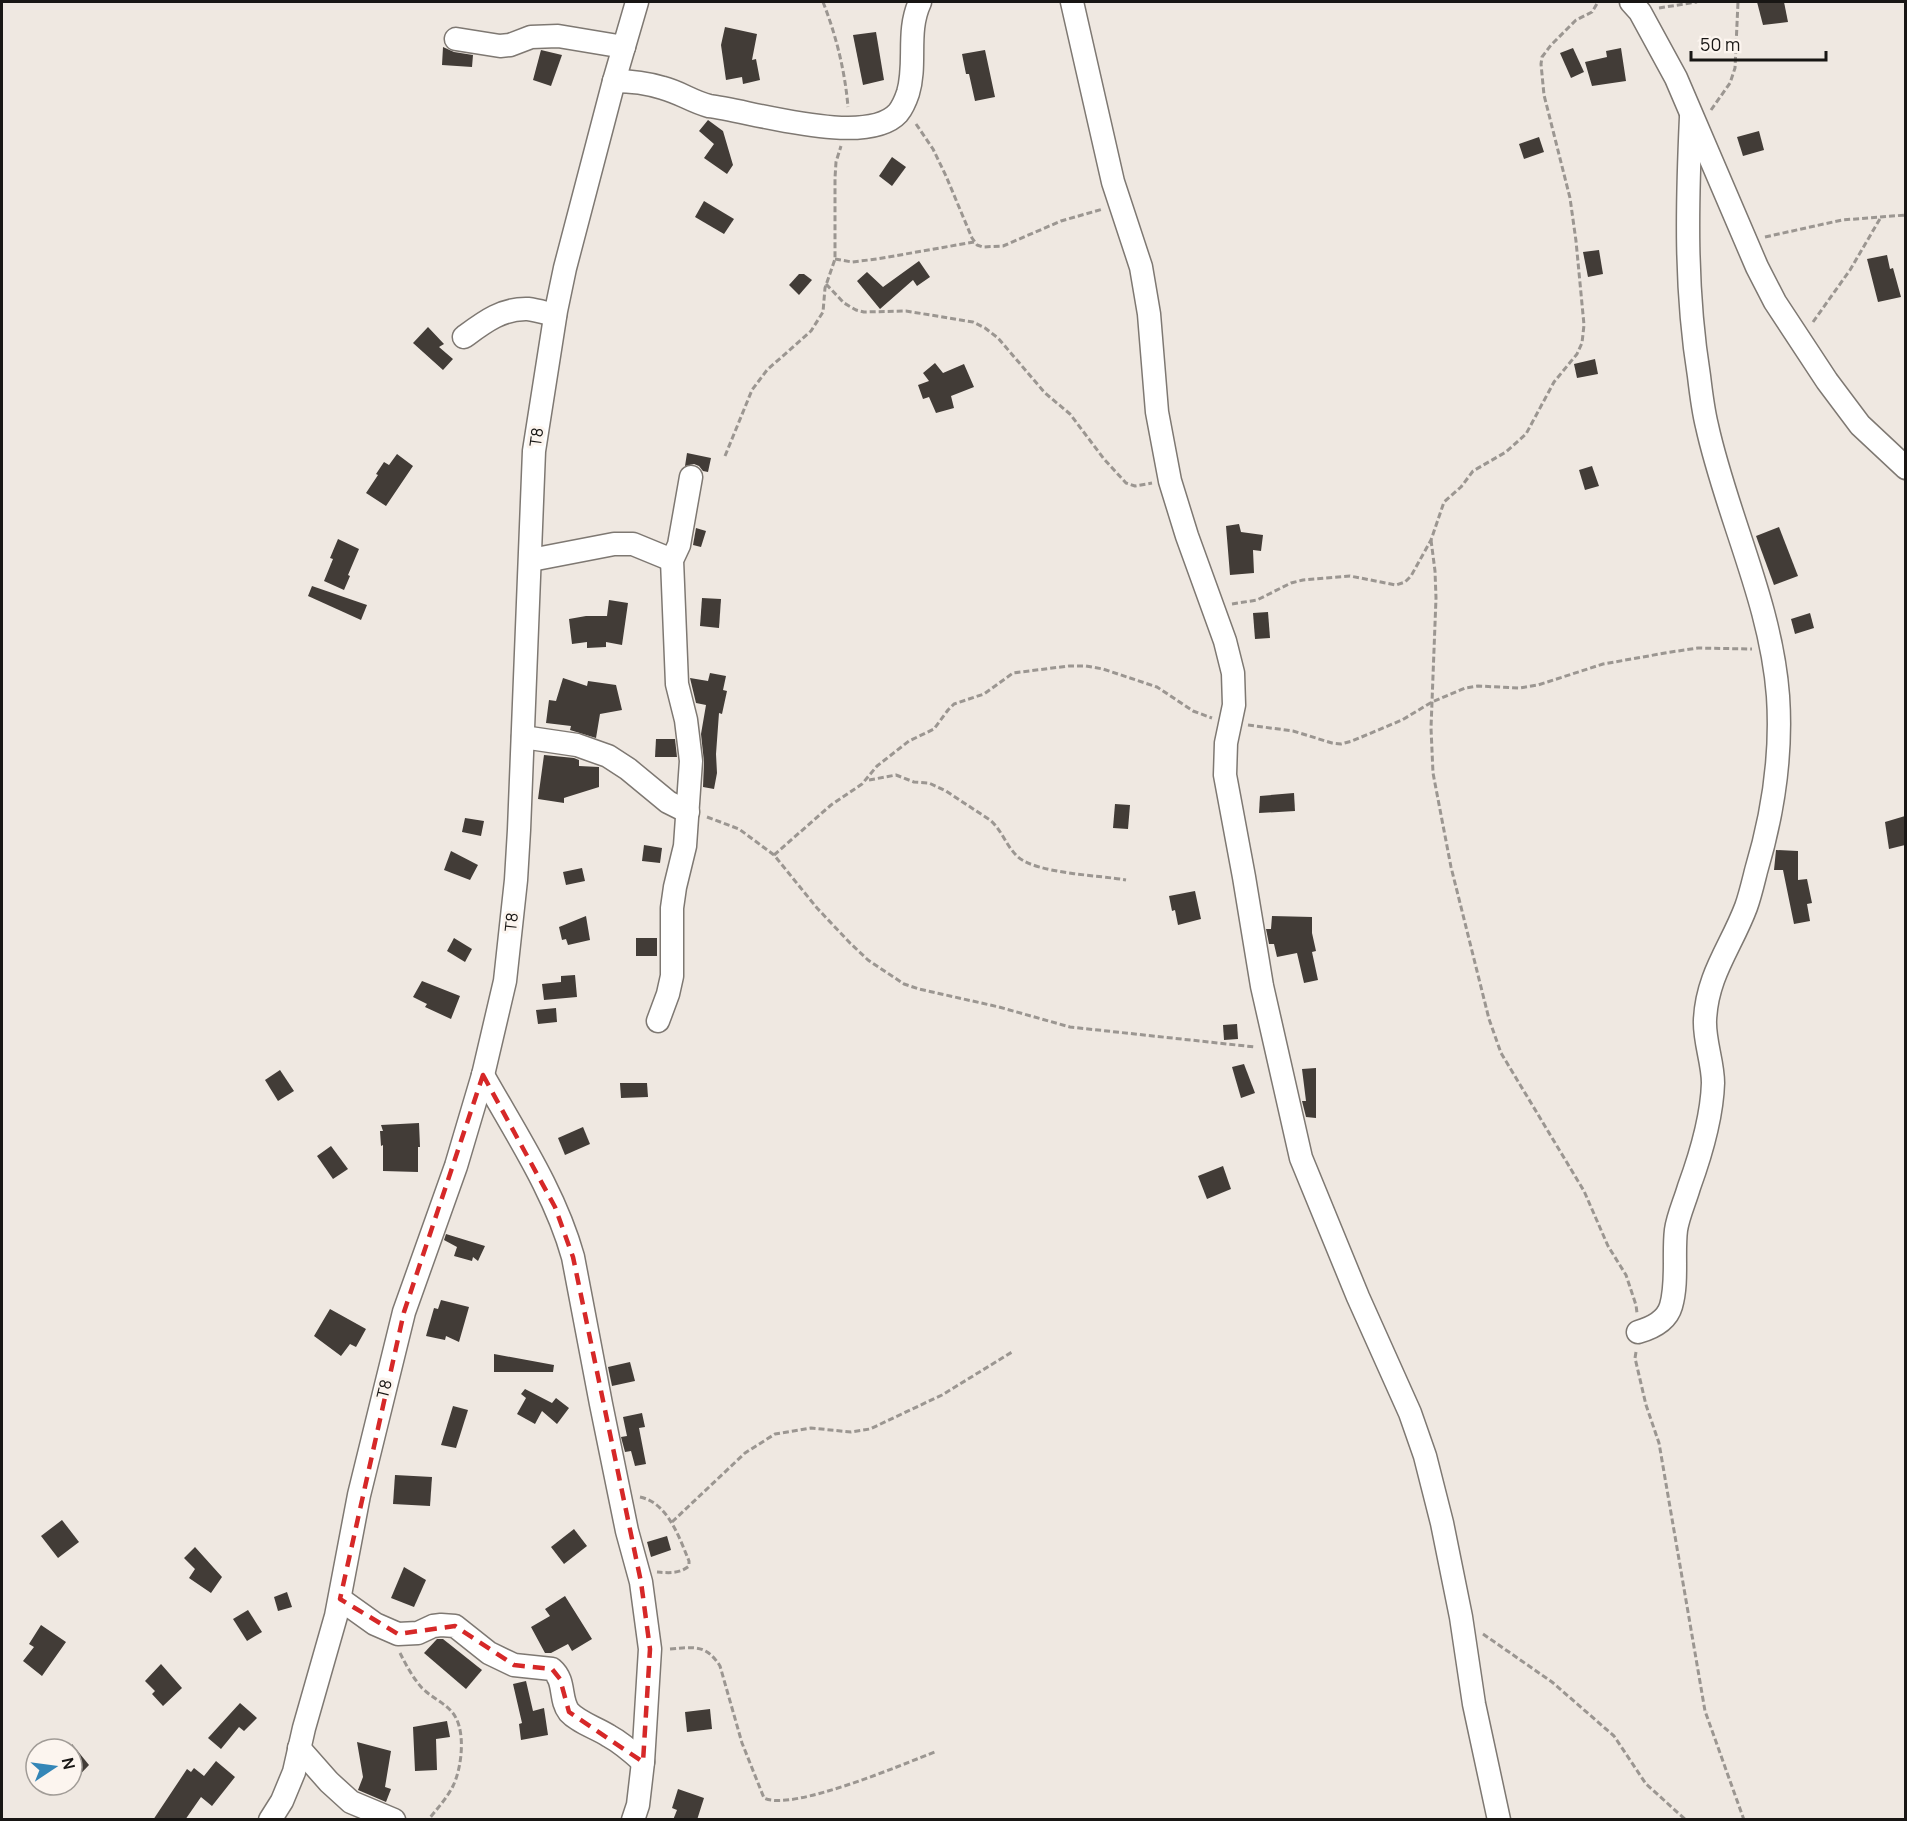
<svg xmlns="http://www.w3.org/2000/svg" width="1907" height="1821" viewBox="0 0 1907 1821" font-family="Manrope,sans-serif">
<rect width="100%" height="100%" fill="#efe8e1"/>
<g fill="#423c37">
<polygon points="1757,2 1784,2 1788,22 1763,25"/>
<polygon points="725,27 757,34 752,60 756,59 760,80 743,84 742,77 726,80 721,45"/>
<polygon points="876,32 884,80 863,85 853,35"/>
<polygon points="443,47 454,52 473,55 472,67 442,65"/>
<polygon points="1573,48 1584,72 1571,78 1560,53"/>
<polygon points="1621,48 1626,81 1592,86 1585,62 1607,57 1606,51"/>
<polygon points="541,50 562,55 551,86 533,80"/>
<polygon points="985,50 995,97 975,101 969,74 966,74 962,54"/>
<polygon points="708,120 723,131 733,165 727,174 704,158 714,144 699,131"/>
<polygon points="1759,131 1764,150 1743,156 1737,137"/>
<polygon points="1539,137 1544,152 1524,159 1519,144"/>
<polygon points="892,157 906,167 892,186 879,176"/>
<polygon points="704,201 734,219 724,234 695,217"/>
<polygon points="1599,250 1603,274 1588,277 1583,252"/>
<polygon points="1887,255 1890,269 1893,268 1901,297 1878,302 1867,259"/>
<polygon points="919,261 930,277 917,286 913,280 880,309 857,281 867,272 883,287"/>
<polygon points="799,274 804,274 812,280 799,295 789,285"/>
<polygon points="428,327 444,344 439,347 453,359 443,370 413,343"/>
<polygon points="1595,359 1598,374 1577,378 1574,364"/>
<polygon points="935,363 943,373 964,364 974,387 951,396 954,408 936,413 929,397 923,399 918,385 929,381 923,373"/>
<polygon points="687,453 711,458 708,472 703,471 699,466 694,464 685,466"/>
<polygon points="397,454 413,466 386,506 366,493 378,475 376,474 384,462 389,465"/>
<polygon points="1592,466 1599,486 1585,490 1579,470"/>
<polygon points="1239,524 1241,532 1263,535 1261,551 1253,550 1254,573 1230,575 1226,526"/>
<polygon points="1779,527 1798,576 1774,585 1756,536"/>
<polygon points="696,528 706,531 701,547 693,545"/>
<polygon points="338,539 359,549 348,575 350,576 344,590 324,581 333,559 330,558"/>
<polygon points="312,586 367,605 361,620 308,596"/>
<polygon points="702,598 721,599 719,628 700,626"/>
<polygon points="609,600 628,603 622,645 606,642 606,647 587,648 587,642 572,644 569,619 586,616 607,616"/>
<polygon points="1268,612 1270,638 1255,639 1253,613"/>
<polygon points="1810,613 1814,628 1795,634 1791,619"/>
<polygon points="710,673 726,676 723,690 727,691 722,714 719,713 716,754 717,773 714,789 703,787 704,762 701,734 706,705 696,703 690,678 708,681"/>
<polygon points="563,678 587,686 588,681 616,685 622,710 600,714 596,738 570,730 571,726 546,723 549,700 556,701"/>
<polygon points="656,739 675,739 677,757 655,757"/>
<polygon points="544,755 574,758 579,760 579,766 599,767 599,787 567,797 564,798 564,803 538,799"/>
<polygon points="1294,793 1295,811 1259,813 1260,796"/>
<polygon points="1115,804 1130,805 1128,829 1113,828"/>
<polygon points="1905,816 1905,845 1889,849 1885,822"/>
<polygon points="465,818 484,821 481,836 462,832"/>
<polygon points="644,845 662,848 660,863 642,861"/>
<polygon points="1776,850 1798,851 1798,880 1807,879 1812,903 1807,904 1810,921 1794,924 1783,870 1774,870"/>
<polygon points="451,851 478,865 470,880 444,870"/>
<polygon points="582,868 585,881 566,885 563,872"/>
<polygon points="1195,891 1201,919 1178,925 1175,910 1172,911 1169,896"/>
<polygon points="586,916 590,940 568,945 566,939 562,940 559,927"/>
<polygon points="1272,916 1312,917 1312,933 1316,951 1312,952 1318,980 1304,983 1297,953 1277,957 1274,944 1269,944 1266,929 1271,929"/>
<polygon points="454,938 472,949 465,962 447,951"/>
<rect x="636" y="938" width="21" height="18"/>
<polygon points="575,975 577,997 544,1000 542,984 561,982 561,976"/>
<polygon points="422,981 460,996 451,1019 425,1007 427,1004 413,997"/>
<polygon points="556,1008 557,1022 538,1024 536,1010"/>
<polygon points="1237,1024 1238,1039 1224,1040 1223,1025"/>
<polygon points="1244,1064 1255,1093 1241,1098 1232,1067"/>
<polygon points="1316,1068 1316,1118 1306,1117 1302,1101 1306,1101 1302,1069"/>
<polygon points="280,1070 294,1091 278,1101 265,1080"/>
<polygon points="620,1083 647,1083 648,1097 621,1098"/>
<polygon points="419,1123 420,1147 418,1147 418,1172 383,1171 383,1145 381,1146 380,1131 383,1131 381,1125"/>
<polygon points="583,1127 590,1144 565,1155 558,1138"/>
<polygon points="331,1146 348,1169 333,1179 317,1156"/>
<polygon points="1223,1166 1231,1189 1207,1199 1198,1176"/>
<polygon points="446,1234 485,1246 478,1261 473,1257 472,1261 454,1256 457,1247 444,1240"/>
<polygon points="441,1300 469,1307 459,1342 446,1336 445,1340 426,1336 434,1308 438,1309"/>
<polygon points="330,1309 366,1329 356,1347 350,1344 341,1356 314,1336"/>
<polygon points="494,1354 554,1365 553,1372 494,1372"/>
<polygon points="630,1362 635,1381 612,1386 608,1367"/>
<polygon points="525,1389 552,1403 556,1398 569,1408 557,1424 542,1411 535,1424 517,1414 526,1398 521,1394"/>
<polygon points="453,1406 468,1410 456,1448 441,1445"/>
<polygon points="642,1413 645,1427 639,1428 646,1464 635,1466 631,1451 625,1452 621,1437 627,1436 623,1417"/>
<polygon points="395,1475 432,1477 430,1506 393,1504"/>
<polygon points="62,1520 79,1542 58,1558 41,1536"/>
<polygon points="574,1529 587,1546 564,1564 551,1547"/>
<polygon points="667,1536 671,1550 651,1557 647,1542"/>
<polygon points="195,1547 222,1577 211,1593 189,1578 195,1569 184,1558"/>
<polygon points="404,1567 426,1580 414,1607 391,1598"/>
<polygon points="287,1592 292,1607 278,1611 274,1597"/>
<polygon points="565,1596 592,1639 572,1651 568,1644 551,1653 545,1653 531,1627 550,1616 545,1609"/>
<polygon points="248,1610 262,1632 247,1641 233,1619"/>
<polygon points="41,1625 66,1642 42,1676 23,1661 34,1647 29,1644"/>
<polygon points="437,1639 443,1639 482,1670 466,1689 424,1653"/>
<polygon points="161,1664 182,1688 163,1706 152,1694 155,1691 145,1681"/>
<polygon points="526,1681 533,1711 544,1708 548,1735 521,1740 519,1724 522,1723 513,1684"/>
<polygon points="240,1703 257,1718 244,1731 239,1727 221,1749 208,1738"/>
<polygon points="710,1709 712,1729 687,1732 685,1712"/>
<polygon points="447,1721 450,1737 436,1739 437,1770 415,1771 413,1727"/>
<polygon points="357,1742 391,1751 385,1787 391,1789 386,1802 358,1790 363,1777"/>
<polygon points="72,1744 89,1765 72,1783"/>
<polygon points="216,1761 235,1777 212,1806 201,1797 185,1820 153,1820 187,1769 191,1772 194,1768 204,1776"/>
<polygon points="678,1789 704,1798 697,1820 673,1820 677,1810 672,1808"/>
</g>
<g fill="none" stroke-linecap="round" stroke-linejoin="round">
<defs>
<g id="minor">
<polyline points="1072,2 1113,182 1141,267 1149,314 1157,412 1170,481 1187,536 1225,641 1233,673 1234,705 1226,743 1225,775 1244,877 1262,986 1301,1158 1358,1297 1410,1413 1425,1456 1442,1523 1461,1617 1474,1704 1499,1820"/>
<polyline points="1631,2 1640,12 1676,78 1757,267 1775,302 1827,381 1860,425 1906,468"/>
<polyline points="456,39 500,46 510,45 531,37 558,36 624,47"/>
<path d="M614,81C631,81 647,83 663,88C679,92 693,102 709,106C751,111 866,148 898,113C902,108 906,99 908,93C917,63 906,32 920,2"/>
<path d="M464,337C483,323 502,308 528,309C537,310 546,313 555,315"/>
<polyline points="531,560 614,544 633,544 672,560"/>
<polyline points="523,737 577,745 608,756 628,769 668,802 688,812"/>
<polyline points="658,1021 668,994 672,976 672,908 675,887 685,846 691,761 686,720 677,684 672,560 679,545 691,477"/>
<path d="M483,1075C516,1134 555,1192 573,1257L601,1404L627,1531L641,1582L650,1649L643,1762L638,1805L633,1820"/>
<path d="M1638,1332C1652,1328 1667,1320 1671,1306C1678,1282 1673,1254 1676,1230C1678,1216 1685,1201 1689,1187C1701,1154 1712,1118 1713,1083C1713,1062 1704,1041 1705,1020C1707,975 1731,947 1746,907C1750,896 1753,883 1756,871C1773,814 1782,755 1778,696C1771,602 1727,517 1707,426C1703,410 1701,393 1699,376C1685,289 1687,205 1691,117"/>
<path d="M340,1599L375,1624L398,1634L418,1633L433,1626L441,1625L455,1626L489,1653L514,1665L552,1669C566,1681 559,1699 569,1712C579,1723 597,1728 609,1736C622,1743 632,1752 643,1762"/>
<polyline points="299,1748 329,1782 351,1802 394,1820"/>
<polyline points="270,1820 282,1801 294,1772 304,1728 336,1616 359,1495 404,1312 456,1166 483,1075 505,981 516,880 519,830 534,451 556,311 565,268 614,81 637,2"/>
</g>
</defs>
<use href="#minor" stroke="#7e7872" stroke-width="25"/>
<g stroke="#9b9691" stroke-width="3" stroke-dasharray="6 3" stroke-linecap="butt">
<path d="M823,2C836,35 845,71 848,107"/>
<polyline points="1659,8 1697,2"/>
<polyline points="1711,110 1730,83 1735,68 1738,2"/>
<polyline points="916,124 933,149 946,176 972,238 977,245 983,247 1003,246 1061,221 1103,209"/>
<polyline points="1765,237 1842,220 1906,215"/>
<polyline points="835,259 852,262 877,259 974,242"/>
<polyline points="826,284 844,303 856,310 864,312 906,311 973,322 985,328 998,338 1045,393 1070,414 1104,459 1126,483 1135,486 1152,483"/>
<polyline points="1813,322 1850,270 1881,217"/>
<polyline points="725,456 752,390 767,370 811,331 823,312 825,288 835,259 835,178 836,162 841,146"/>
<polyline points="1431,540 1435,571 1436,598 1431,728 1433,773 1451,867 1489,1019 1501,1053 1584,1191 1608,1246 1626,1275 1636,1305 1637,1313"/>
<polyline points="1232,604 1257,600 1291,583 1303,580 1350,576 1396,585 1405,582 1411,576 1431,540 1444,502 1461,487 1473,471 1506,452 1526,434 1554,382 1577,354 1582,343 1584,325 1576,241 1570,198 1544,95 1541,64 1542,57 1551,45 1576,20 1592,12 1598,2"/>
<polyline points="1248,725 1293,731 1332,743 1341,744 1352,741 1402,720 1432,702 1465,688 1478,686 1519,688 1538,685 1603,664 1671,652 1698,648 1752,649"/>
<path d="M869,780L896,775L914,782L929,783L946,791L990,820C1002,830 1006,846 1018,857C1038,874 1099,875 1126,880"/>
<polyline points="707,817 739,829 774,855 817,908 850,943 868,960 904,984 919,989 999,1007 1070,1027 1255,1047"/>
<polyline points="774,855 831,805 862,784 877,766 909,741 934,729 948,710 954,704 984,694 1013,673 1069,666 1086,666 1103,669 1157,687 1193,711 1212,718"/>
<polyline points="1636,1352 1635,1358 1646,1405 1659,1443 1705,1711 1744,1820"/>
<path d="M640,1497C668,1503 679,1537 689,1561V1566C679,1574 669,1573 657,1572"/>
<polyline points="672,1522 745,1453 775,1434 811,1428 851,1432 870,1429 942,1395 1012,1352"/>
<polyline points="1483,1634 1552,1682 1614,1736 1646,1784 1686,1820"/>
<path d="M670,1649C694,1647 706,1644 720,1666L742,1743L764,1798C792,1812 903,1764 935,1752"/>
<path d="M400,1653C406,1665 413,1678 422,1688C431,1697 443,1702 451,1711C467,1727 462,1768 453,1786C447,1798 437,1809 428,1820"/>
</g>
<use href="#minor" stroke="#fff" stroke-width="22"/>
</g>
<path fill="none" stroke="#d62828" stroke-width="4.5" stroke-dasharray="12 8" stroke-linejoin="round" d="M483,1075L555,1207L573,1257L641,1582L650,1649L643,1762L569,1712L560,1679L552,1669L514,1665L455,1626L398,1634L340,1599L404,1312Z"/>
<g text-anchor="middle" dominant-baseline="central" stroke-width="6" stroke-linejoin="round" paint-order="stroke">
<g font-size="16" fill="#181614" stroke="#fcf5ef">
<text transform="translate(536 437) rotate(-82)">T8</text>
<text transform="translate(511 922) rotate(-84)">T8</text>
<text transform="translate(384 1389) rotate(-76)">T8</text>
</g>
</g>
<rect width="1907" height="1821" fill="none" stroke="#181614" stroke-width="6"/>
<g transform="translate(54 1767) rotate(77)"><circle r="28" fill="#fcf5ef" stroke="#a19c97" stroke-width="1.5"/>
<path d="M0-4.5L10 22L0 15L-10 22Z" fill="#3486b7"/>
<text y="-9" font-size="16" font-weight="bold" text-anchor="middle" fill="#181614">N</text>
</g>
<path d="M1691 51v9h135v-9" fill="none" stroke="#181614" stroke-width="3"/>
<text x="1700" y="51" font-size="18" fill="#181614" stroke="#fcf5ef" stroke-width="4.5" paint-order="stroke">50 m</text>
</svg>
